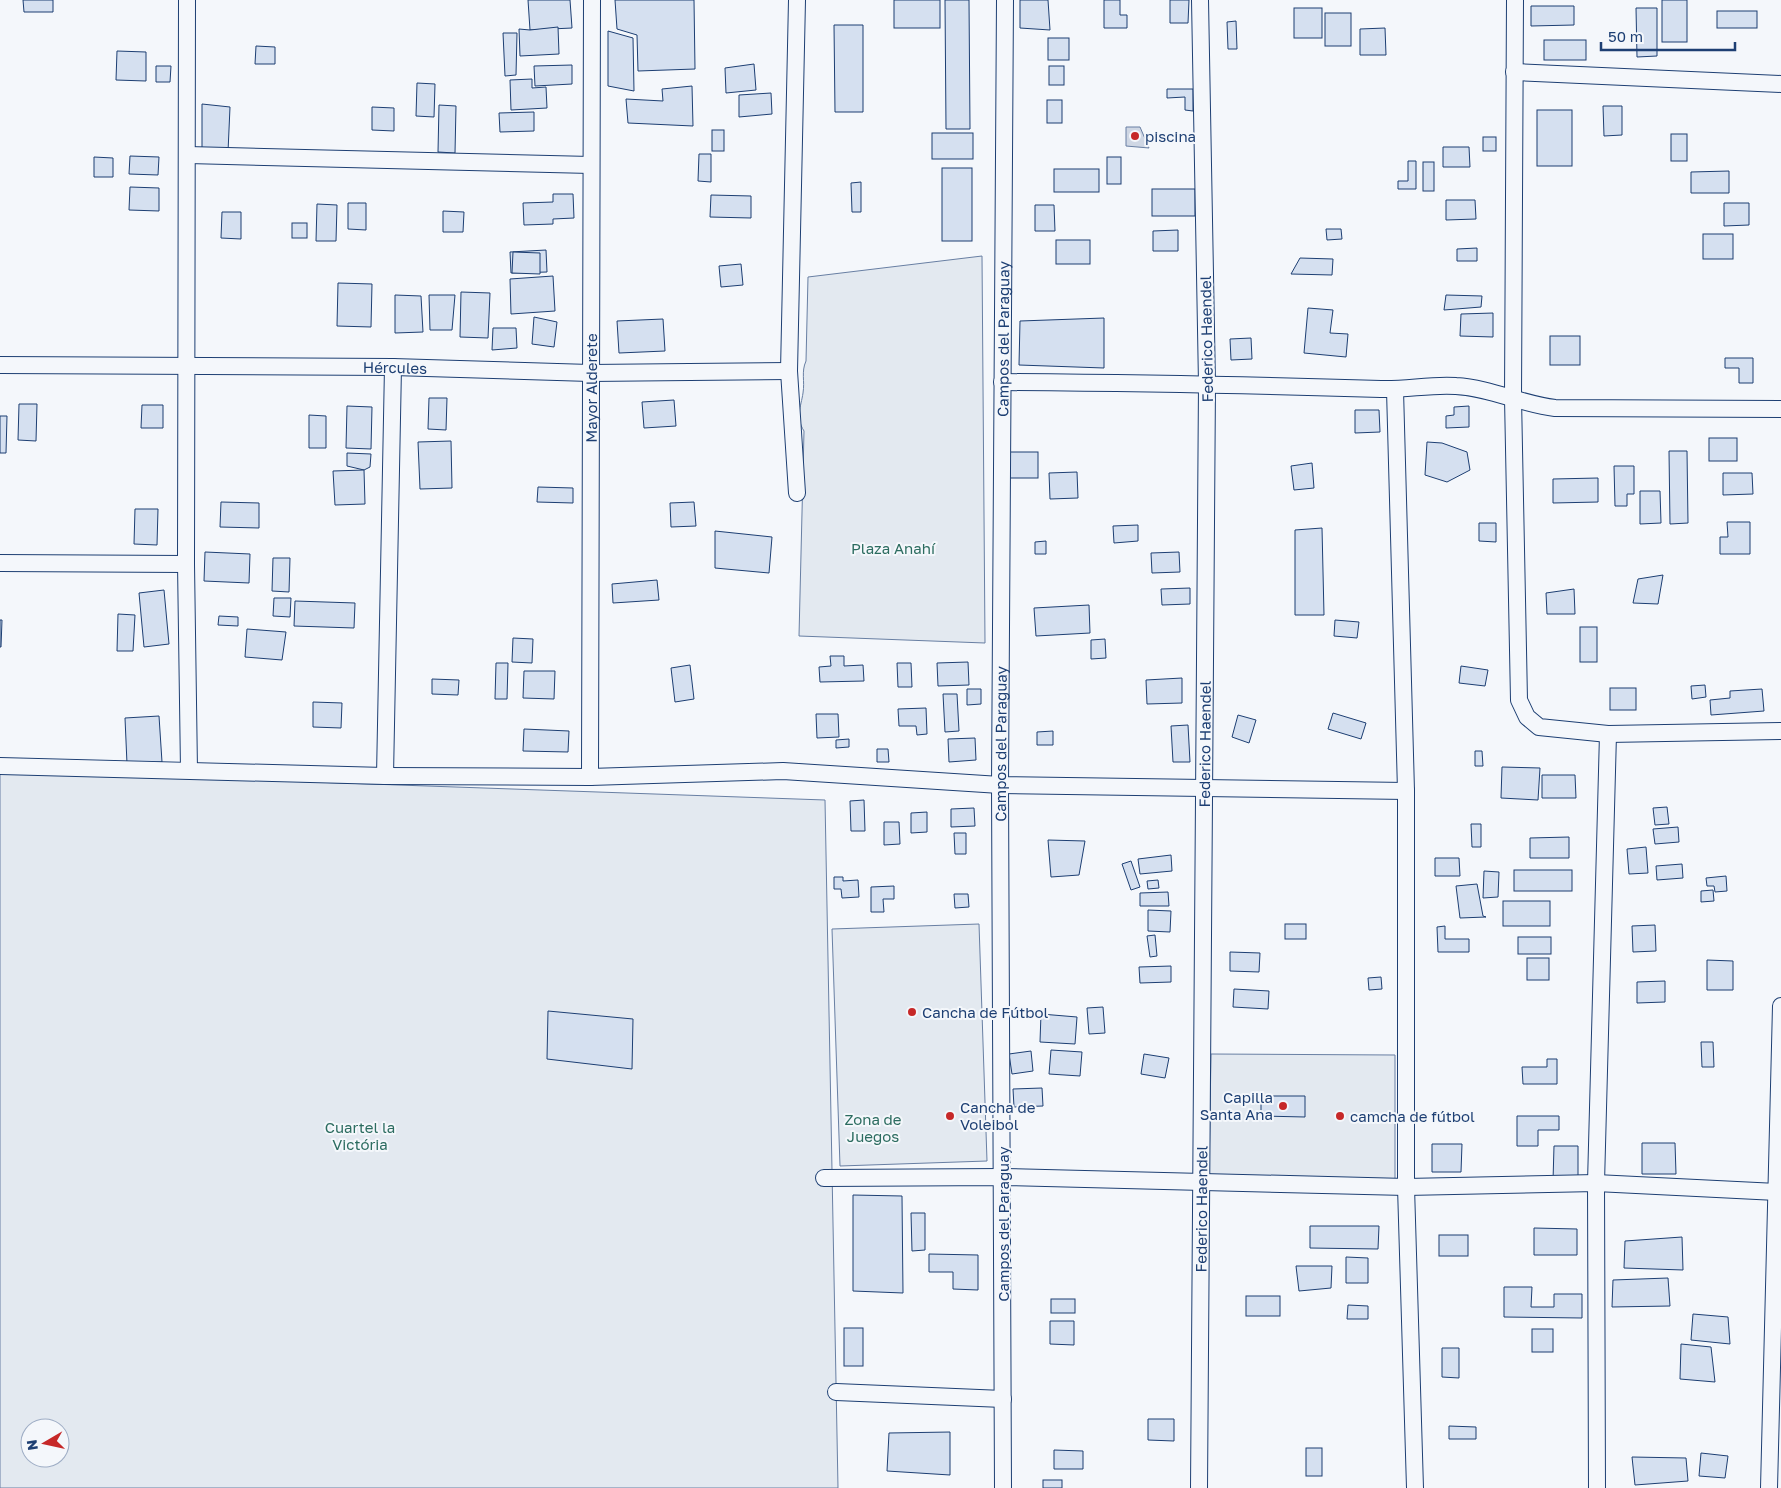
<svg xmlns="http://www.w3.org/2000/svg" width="1781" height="1488" viewBox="0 0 1781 1488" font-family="'Golos Text',sans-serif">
<rect width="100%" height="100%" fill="#f4f7fb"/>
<g fill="#e3e9f0" stroke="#687fa3" fill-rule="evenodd">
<path d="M982,256L985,643L799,636L804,431C795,417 801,407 803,393C805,381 801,372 806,361L808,277Z"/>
<path d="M0,771L825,800L838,1488H0ZM30,1428H60V1458H30Z"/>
<polygon points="979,924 987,1161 840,1166 832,929"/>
<polygon points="1211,1054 1395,1055 1395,1179 1209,1176"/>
</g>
<polygon fill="#cfd7e4" stroke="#687fa3" points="1126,127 1140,127 1149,148 1126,146"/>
<g fill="#d5e0f0" stroke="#1d3f73">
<polygon points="23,0 53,0 53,12 24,12"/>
<polygon points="528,0 570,0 572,28 530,30"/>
<polygon points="615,0 694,0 695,69 638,71 637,35 617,29"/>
<rect x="894" y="0" width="46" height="28"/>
<polygon points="945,0 969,0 970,129 946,129"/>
<polygon points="1020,0 1048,0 1050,30 1020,28"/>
<polygon points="1104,0 1120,0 1120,15 1127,15 1127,28 1104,28"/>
<polygon points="1170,0 1189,0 1188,23 1170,23"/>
<rect x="1662" y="0" width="25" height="42"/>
<polygon points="1531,6 1574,6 1574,25 1531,26"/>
<rect x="1294" y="8" width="28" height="30"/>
<polygon points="1636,8 1657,8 1657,56 1637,57"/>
<rect x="1717" y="11" width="40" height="17"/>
<rect x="1325" y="13" width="26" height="33"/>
<polygon points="1236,21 1237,49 1228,49 1227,22"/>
<polygon points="834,25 863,25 863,112 835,112"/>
<polygon points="558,27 559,54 520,56 519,29 530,30"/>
<polygon points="1385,28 1386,55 1360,55 1360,29"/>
<polygon points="608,31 633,38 634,91 608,86"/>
<polygon points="503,33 517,33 516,75 505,76"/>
<rect x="1048" y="38" width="21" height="22"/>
<rect x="1544" y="40" width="42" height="20"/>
<polygon points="256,46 275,47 275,64 255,64"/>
<polygon points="117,51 146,52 146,81 116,80"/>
<polygon points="754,64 756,90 726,93 725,68"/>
<polygon points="572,65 572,84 535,86 534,66"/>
<polygon points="156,66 171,66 170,82 156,82"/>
<rect x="1049" y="66" width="15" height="19"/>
<polygon points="532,79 532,88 546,87 547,108 511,110 510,80"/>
<polygon points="417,83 435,84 434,117 416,116"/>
<polygon points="692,86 693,126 628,123 626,99 663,101 662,89"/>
<polygon points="1167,89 1193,89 1193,111 1185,110 1185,97 1167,98"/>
<polygon points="771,93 772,114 739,117 739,95"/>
<rect x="1047" y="100" width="15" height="23"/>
<polygon points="202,104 230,107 228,152 202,152"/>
<polygon points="439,105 456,106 455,153 438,152"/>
<polygon points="1603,106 1622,106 1622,135 1604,136"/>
<polygon points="372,107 394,108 394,131 372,130"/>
<rect x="1537" y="110" width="35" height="56"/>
<polygon points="534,112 534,131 500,132 499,113"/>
<rect x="712" y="130" width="12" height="21"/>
<rect x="932" y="133" width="41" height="26"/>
<rect x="1671" y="134" width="16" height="27"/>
<rect x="1483" y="137" width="13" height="14"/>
<polygon points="1443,147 1469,147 1470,167 1443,167"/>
<polygon points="699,154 711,154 711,182 698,181"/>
<polygon points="130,156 159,157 158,175 129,174"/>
<polygon points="94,157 113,158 113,177 94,177"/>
<rect x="1107" y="157" width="14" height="27"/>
<polygon points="1408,161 1416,161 1416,189 1398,189 1398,181 1408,181"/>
<rect x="1423" y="162" width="11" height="29"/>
<rect x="942" y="168" width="30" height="73"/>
<rect x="1054" y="169" width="45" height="23"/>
<polygon points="1729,171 1729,193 1691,193 1691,172"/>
<polygon points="861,182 861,212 852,212 851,183"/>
<polygon points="130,187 159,188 159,211 129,210"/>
<rect x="1152" y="189" width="43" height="27"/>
<polygon points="553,194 573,194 574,218 553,219 553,224 524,225 523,203 553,202"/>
<polygon points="711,195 751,196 751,218 710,217"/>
<polygon points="1446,200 1475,200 1476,219 1446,220"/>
<polygon points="348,203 366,203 366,230 348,229"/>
<polygon points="1724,203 1749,203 1749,225 1724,226"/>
<polygon points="317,204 337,205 336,241 316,241"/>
<polygon points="1035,205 1054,205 1055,231 1035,231"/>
<polygon points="443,211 464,212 463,232 443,232"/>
<polygon points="222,212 241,212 241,239 221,238"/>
<rect x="292" y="223" width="15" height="15"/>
<polygon points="1326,229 1341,229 1342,239 1327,240"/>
<polygon points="1178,230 1178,251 1153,251 1153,231"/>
<rect x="1703" y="234" width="30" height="25"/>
<rect x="1056" y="240" width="34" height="24"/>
<polygon points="1477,248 1477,261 1457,261 1457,249"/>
<polygon points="546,250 547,272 511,273 510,252"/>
<polygon points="513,252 540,253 540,274 512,273"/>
<polygon points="1300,258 1333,259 1332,275 1291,274"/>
<polygon points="741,264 743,285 721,287 719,266"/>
<polygon points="553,276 555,311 511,314 510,279"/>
<polygon points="338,283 372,284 371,327 337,326"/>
<polygon points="461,292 490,293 488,338 460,337"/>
<polygon points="395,295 421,296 423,332 395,333"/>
<polygon points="429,295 455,295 452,330 430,330"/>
<polygon points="1446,295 1482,296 1481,307 1444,310"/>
<polygon points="1308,308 1333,310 1330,333 1348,334 1346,357 1304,353"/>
<polygon points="1493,313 1493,337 1460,336 1461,314"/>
<polygon points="534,317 557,322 554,347 532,344"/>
<polygon points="1104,318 1104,368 1019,365 1020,321"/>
<polygon points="663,319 665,351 619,353 617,321"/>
<polygon points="493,328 516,328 517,348 492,350"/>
<rect x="1550" y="336" width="30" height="29"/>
<polygon points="1251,338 1252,359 1231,360 1230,339"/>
<polygon points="1725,358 1753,358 1753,383 1739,383 1739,368 1725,368"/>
<polygon points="429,398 447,398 446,430 428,429"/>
<polygon points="674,400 676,426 644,428 642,402"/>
<polygon points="19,404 37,404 36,441 18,440"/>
<polygon points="142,405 163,405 163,428 141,428"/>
<polygon points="347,406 372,407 371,449 346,448"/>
<polygon points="1469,406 1469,427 1446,428 1446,416 1454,415 1454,407"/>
<polygon points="1355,410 1379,410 1380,432 1355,433"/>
<polygon points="309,415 326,416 326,448 309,448"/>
<polygon points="0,416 7,416 6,453 0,453"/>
<rect x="1709" y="438" width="28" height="23"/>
<polygon points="451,441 452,488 420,489 418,442"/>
<polygon points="1427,442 1442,443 1467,452 1470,470 1447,482 1425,475"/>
<polygon points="1669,451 1687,451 1688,523 1670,524"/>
<rect x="1010" y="452" width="28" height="26"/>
<polygon points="347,453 371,454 370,467 364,470 347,466"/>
<polygon points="1312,463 1314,488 1294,490 1291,466"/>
<polygon points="1614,466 1634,466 1634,494 1627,494 1627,506 1615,506"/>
<polygon points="364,470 365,504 335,505 333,471"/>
<polygon points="1077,472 1078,498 1050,499 1049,473"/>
<polygon points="1723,473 1752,473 1753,494 1723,495"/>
<polygon points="1598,478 1598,502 1553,503 1553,479"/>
<polygon points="538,487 573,488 573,503 537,502"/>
<polygon points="1640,491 1660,491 1661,523 1640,524"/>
<polygon points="221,502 259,503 259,528 220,527"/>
<polygon points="694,502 696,526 671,527 670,503"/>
<polygon points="135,509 158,509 157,545 134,544"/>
<polygon points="1727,522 1750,522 1750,554 1720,554 1720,537 1728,537"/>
<polygon points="1479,523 1496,523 1496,542 1479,541"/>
<polygon points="1138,525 1138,541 1114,543 1113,526"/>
<polygon points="1322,528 1324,615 1295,615 1295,530"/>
<polygon points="715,531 772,537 769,573 715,568"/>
<polygon points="1046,541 1046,554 1035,554 1035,542"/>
<polygon points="205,552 250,554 249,583 204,581"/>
<polygon points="1179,552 1180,572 1152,573 1151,553"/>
<polygon points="273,558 290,558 289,592 272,591"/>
<polygon points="1663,575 1658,604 1633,603 1638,579"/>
<polygon points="657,580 659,600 613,603 612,584"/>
<polygon points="1190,588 1190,604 1162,605 1161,589"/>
<polygon points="1574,589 1575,614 1547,614 1546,593"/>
<polygon points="164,590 169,644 144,647 139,593"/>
<polygon points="274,598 291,598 290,617 273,616"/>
<polygon points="295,601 355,603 354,628 294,626"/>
<polygon points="1089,605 1090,633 1036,636 1034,608"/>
<polygon points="118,614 135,615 133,651 117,651"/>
<polygon points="219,616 238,617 238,626 218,625"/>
<polygon points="0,620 2,620 1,647 0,647"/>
<polygon points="1335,620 1359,622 1357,638 1334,636"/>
<rect x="1580" y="627" width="17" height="35"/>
<polygon points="247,629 286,632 282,660 245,657"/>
<polygon points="513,638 533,639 532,663 512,662"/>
<polygon points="1105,639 1106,658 1091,659 1091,640"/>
<polygon points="830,656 844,656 844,666 863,665 864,681 820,682 819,667 831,666"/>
<polygon points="968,662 969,685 938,686 937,663"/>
<polygon points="496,663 508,663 507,699 495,699"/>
<polygon points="897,663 911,663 912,687 898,687"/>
<polygon points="690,665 694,699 675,702 671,668"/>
<polygon points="1461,666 1488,670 1485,686 1459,683"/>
<polygon points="524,671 555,671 554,699 523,698"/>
<polygon points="1182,678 1182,703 1147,704 1146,680"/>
<polygon points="432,679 459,680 458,695 432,694"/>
<polygon points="1705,685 1706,697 1692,699 1691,686"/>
<rect x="1610" y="688" width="26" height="22"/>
<polygon points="967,689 981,689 981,704 967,705"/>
<polygon points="1762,689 1764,711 1711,715 1710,700 1730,698 1730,691"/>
<polygon points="943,694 957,694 959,731 945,732"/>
<polygon points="313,702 342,703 341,728 313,727"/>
<polygon points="926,708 927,734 917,735 916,726 899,726 898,709"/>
<polygon points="1333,713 1366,723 1361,739 1328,729"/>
<polygon points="816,714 838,714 839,737 817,738"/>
<polygon points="1238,715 1256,720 1249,743 1232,737"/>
<polygon points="159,716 162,762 127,764 125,718"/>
<polygon points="1188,725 1190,762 1173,762 1171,726"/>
<polygon points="524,729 569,731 568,752 523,751"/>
<polygon points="1053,731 1053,745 1037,745 1037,732"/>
<polygon points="975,738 976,760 949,762 948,739"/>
<polygon points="849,739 849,747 836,748 836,740"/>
<polygon points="877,749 888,749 889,762 877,762"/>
<polygon points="1475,751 1482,751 1483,766 1475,766"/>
<polygon points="1502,767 1540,768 1538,800 1501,798"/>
<polygon points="1542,775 1575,775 1576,798 1542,798"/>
<polygon points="864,800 865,831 851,831 850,801"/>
<polygon points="1667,807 1669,824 1655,825 1653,808"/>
<polygon points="974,808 975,826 951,827 951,809"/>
<polygon points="927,812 927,832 911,833 911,813"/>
<polygon points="884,822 899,822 900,844 884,845"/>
<polygon points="1471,824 1481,824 1481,847 1472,847"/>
<polygon points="1678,827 1679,842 1655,844 1653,829"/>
<polygon points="954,833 966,833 966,854 955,854"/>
<polygon points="1569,837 1569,858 1530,858 1530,838"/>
<polygon points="1048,840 1085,841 1079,875 1051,877"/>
<polygon points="1646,847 1648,873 1629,874 1627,849"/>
<polygon points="1171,855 1172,871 1140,874 1138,859"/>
<polygon points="1435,858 1459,858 1460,876 1435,876"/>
<polygon points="1131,861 1140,887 1131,890 1122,864"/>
<polygon points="1682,864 1683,878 1657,880 1656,866"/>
<rect x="1514" y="870" width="58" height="21"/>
<polygon points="1484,871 1499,872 1498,897 1483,898"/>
<polygon points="1726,876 1727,891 1715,892 1714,886 1707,886 1706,878"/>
<polygon points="834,877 843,877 843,881 858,880 859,897 842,898 841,889 834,889"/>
<polygon points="1158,880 1159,888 1148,889 1147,881"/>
<polygon points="1477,884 1483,916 1486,917 1460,918 1456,886"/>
<polygon points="894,886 894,899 883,899 884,912 871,912 871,887"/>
<polygon points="1713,890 1714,901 1701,902 1701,891"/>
<polygon points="1168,892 1169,906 1140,906 1140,893"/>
<polygon points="954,894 968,894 969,907 955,908"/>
<rect x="1503" y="901" width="47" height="25"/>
<polygon points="1148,910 1171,911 1170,932 1148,931"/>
<rect x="1285" y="924" width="21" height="15"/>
<polygon points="1655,925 1656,951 1633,952 1632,926"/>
<polygon points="1445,926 1445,939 1469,939 1469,952 1438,952 1437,927"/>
<polygon points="1155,935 1157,956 1150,957 1147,936"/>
<rect x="1518" y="937" width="33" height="17"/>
<polygon points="1230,952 1260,953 1259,972 1230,971"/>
<rect x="1527" y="958" width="22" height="22"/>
<polygon points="1707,960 1733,961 1733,990 1707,990"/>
<polygon points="1171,966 1171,982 1140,983 1139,967"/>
<polygon points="1381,977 1382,989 1369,990 1368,978"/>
<polygon points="1665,981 1665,1002 1637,1003 1637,982"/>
<polygon points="1234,989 1269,991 1268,1009 1233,1007"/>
<polygon points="1103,1007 1105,1033 1089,1034 1087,1008"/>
<polygon points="548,1011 633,1019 632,1069 547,1059"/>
<polygon points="1041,1014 1077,1017 1075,1044 1040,1042"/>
<polygon points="1701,1042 1713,1042 1714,1067 1702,1067"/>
<polygon points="1051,1050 1082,1052 1080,1076 1049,1074"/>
<polygon points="1031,1051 1033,1071 1012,1074 1009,1054"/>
<polygon points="1144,1054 1169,1058 1165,1078 1141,1074"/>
<polygon points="1547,1059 1557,1059 1557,1084 1523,1084 1522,1067 1547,1067"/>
<polygon points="1042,1088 1043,1106 1014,1107 1013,1089"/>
<polygon points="1261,1096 1305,1096 1305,1117 1261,1116"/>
<polygon points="1517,1116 1559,1116 1559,1130 1538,1130 1538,1146 1517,1146"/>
<polygon points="1642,1143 1675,1143 1676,1174 1642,1174"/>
<polygon points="1432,1144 1462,1144 1461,1172 1432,1172"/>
<polygon points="1554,1146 1578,1146 1578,1181 1553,1181"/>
<polygon points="853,1195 902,1196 903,1293 853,1291"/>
<polygon points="911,1213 925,1213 925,1250 912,1251"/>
<polygon points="1310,1226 1379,1226 1378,1249 1310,1248"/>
<polygon points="1534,1228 1577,1229 1577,1255 1534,1255"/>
<rect x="1439" y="1235" width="29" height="21"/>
<polygon points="1682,1237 1683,1270 1624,1268 1625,1241"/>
<polygon points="929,1254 978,1255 978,1290 953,1289 953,1272 929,1272"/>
<polygon points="1346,1257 1368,1258 1368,1283 1346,1283"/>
<polygon points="1296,1266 1332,1266 1331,1288 1299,1291"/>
<polygon points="1668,1278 1670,1306 1612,1307 1613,1280"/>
<polygon points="1504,1287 1532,1287 1531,1307 1554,1307 1554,1294 1582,1294 1582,1318 1504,1317"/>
<rect x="1246" y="1296" width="34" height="20"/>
<rect x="1051" y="1299" width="24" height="14"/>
<polygon points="1348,1305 1368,1306 1368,1319 1347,1319"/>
<polygon points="1693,1314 1728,1317 1730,1344 1691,1340"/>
<polygon points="1050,1321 1074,1321 1074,1345 1050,1344"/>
<rect x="844" y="1328" width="19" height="38"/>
<rect x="1532" y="1329" width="21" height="23"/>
<polygon points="1681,1344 1711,1347 1715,1382 1680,1379"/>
<polygon points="1442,1348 1459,1348 1459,1378 1442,1377"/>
<polygon points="1148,1419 1174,1419 1174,1441 1148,1440"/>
<polygon points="1449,1426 1476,1427 1476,1439 1449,1439"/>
<polygon points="950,1432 950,1475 887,1471 889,1433"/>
<rect x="1306" y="1448" width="16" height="28"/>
<polygon points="1054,1450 1083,1451 1083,1469 1054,1469"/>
<polygon points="1701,1453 1728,1456 1725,1478 1699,1476"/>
<polygon points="1632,1457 1686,1458 1688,1481 1635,1485"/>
<rect x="1043" y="1480" width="19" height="8"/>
</g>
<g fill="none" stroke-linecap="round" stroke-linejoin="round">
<defs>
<g id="minor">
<polyline points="187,0 186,564 189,770"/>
<polyline points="1515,0 1513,398 1519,700 1527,717 1539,727 1608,734 1781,731"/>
<polyline points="1514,72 1781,84"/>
<polyline points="188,155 591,165"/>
<path id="s1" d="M0,365L393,367L590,373L789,371"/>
<path d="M1002,382C1129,383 1255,385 1381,389C1406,390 1431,384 1456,386C1491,388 1521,404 1555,408L1781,409"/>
<polyline points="1395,390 1406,791 1406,1187 1415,1488"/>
<polyline points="797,493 789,371 797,0"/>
<polyline points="0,563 186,564"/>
<polyline points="0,766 385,776 590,777 783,771 1000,785 1406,791"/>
<polyline points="385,776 393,367"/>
<path id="s2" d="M590,777L592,0"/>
<polyline points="824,1178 1003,1177 1406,1187 1596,1183 1777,1192"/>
<polyline points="836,1392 1003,1399"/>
<path id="s3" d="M1003,1488L1000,785L1005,0"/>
<path id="s4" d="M1199,1488L1207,384L1200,0"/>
<polyline points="1597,1488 1596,1183 1608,734"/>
<polyline points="1769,1488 1781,1006"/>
</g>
</defs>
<use href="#minor" stroke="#1d3f73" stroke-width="18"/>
<use href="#minor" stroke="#f4f7fb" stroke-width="16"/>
</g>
<g fill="#c62828" stroke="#f4f7fb" stroke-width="2">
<circle cx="1135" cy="136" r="5"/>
<circle cx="912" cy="1012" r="5"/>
<circle cx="1283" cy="1106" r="5"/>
<circle cx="950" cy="1116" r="5"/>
<circle cx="1340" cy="1116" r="5"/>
</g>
<g text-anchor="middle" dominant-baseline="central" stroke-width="4" stroke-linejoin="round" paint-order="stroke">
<g font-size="15" fill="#1d3f73" stroke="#f4f7fb" text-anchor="start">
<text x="1145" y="136">piscina</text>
<text x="922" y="1012">Cancha de Fútbol</text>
<text x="1273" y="1097" text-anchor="end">Capilla<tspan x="1273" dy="17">Santa Ana</tspan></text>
<text x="960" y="1107">Cancha de<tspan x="960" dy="17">Voleibol</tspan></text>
<text x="1350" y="1116">camcha de fútbol</text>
</g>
<g font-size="15" fill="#1d3f73" stroke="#f4f7fb">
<text stroke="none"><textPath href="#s3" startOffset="1149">Campos del Paraguay</textPath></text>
<text transform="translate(1206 339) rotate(-91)">Federico Haendel</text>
<text stroke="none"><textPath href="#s1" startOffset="395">Hércules</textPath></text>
<text stroke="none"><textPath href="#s2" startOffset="389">Mayor Alderete</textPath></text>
<text stroke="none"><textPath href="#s3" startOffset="744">Campos del Paraguay</textPath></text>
<text stroke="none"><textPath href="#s4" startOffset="744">Federico Haendel</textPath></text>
<text stroke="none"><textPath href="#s4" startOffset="279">Federico Haendel</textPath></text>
<text transform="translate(1003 1224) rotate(-90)">Campos del Paraguay</text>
</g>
<g font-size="15" fill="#2c6c60" stroke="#f4f7fb">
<text x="893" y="548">Plaza Anahí</text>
<text x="873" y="1119">Zona de<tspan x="873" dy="17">Juegos</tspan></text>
<text x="360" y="1127">Cuartel la<tspan x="360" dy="17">Victória</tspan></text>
</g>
</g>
<g transform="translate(45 1443) rotate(261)"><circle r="24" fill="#f4f7fb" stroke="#9eadc5"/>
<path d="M0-4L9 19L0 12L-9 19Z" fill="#c62828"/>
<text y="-8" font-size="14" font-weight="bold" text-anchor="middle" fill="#1d3f73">N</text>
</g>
<path d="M1601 42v8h134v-8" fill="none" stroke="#1d3f73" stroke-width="2.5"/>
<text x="1608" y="42" font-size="15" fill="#1d3f73" stroke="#f4f7fb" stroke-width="4" paint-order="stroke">50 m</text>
</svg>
